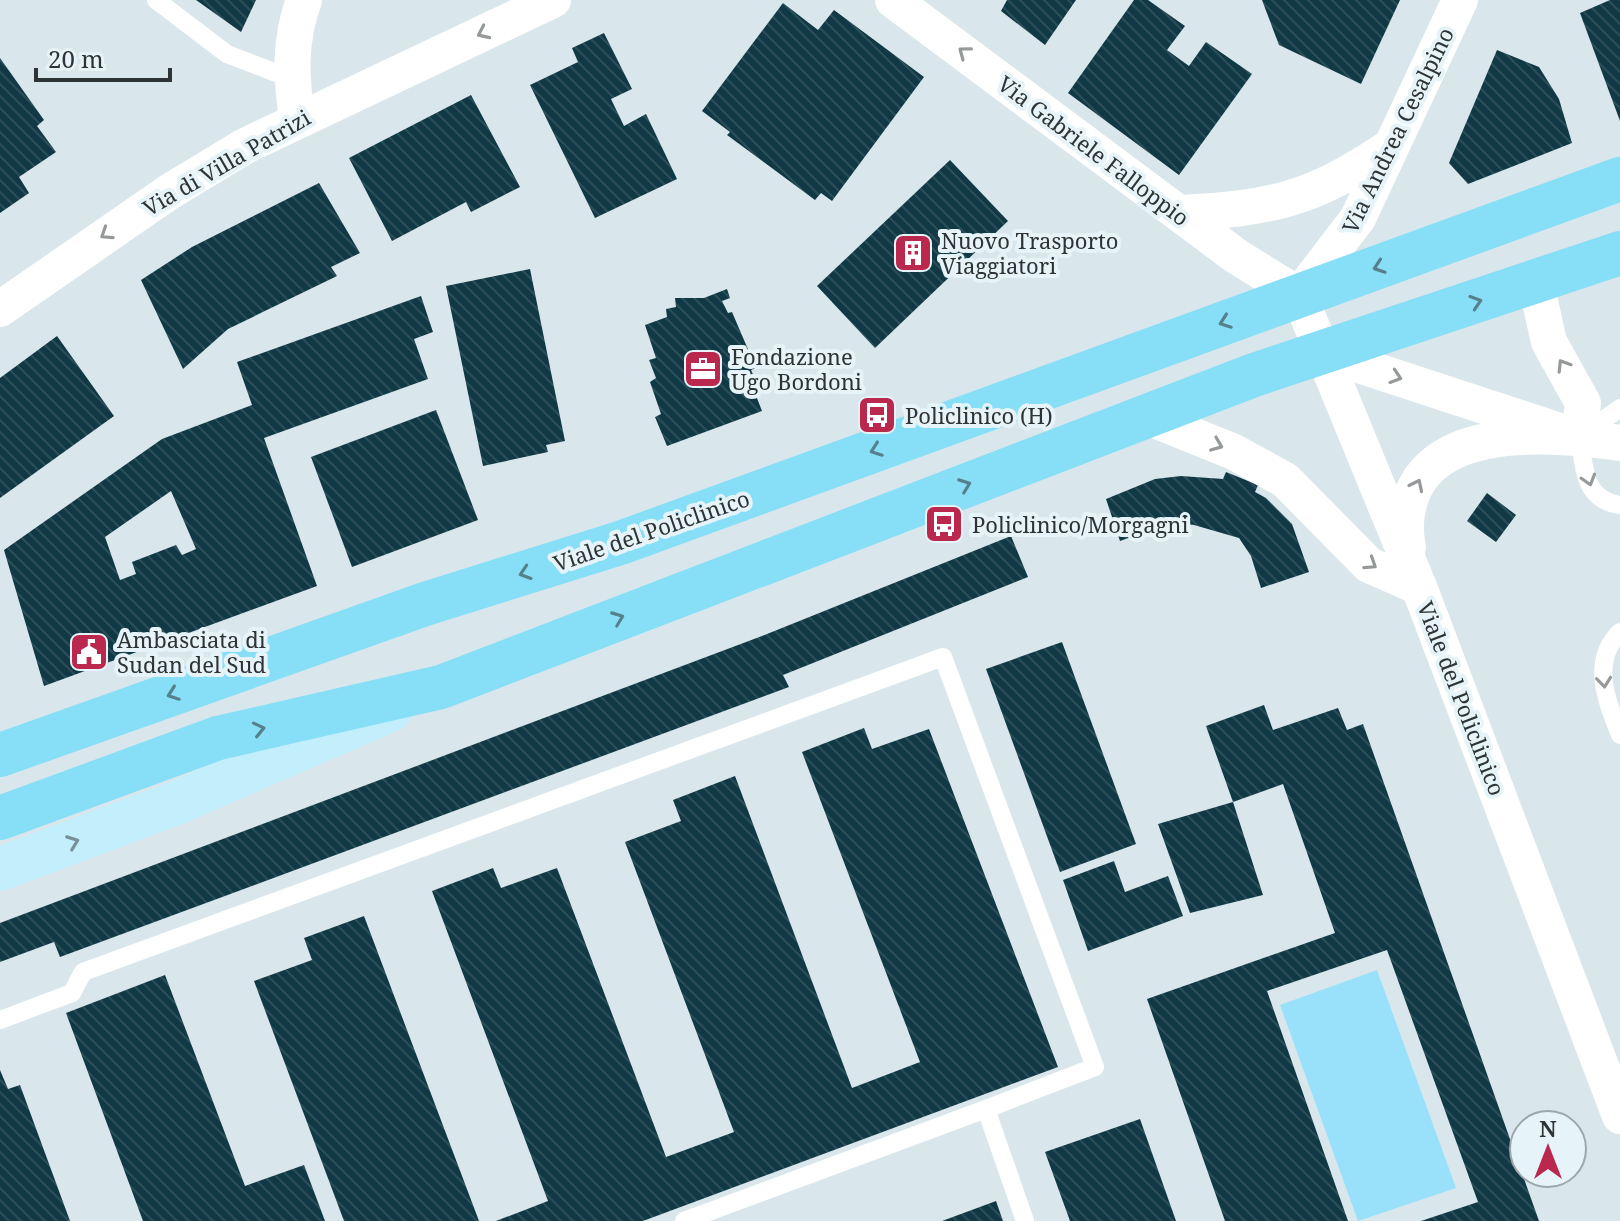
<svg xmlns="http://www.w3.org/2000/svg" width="1620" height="1221" viewBox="0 0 1620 1221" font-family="'Noto Serif',serif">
<defs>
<pattern id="building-back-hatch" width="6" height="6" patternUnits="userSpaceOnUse" patternTransform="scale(2)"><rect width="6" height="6" fill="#113945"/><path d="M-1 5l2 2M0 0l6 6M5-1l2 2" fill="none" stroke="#2b4e58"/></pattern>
</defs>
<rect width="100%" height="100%" fill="#d9e7ec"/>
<polygon fill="#99e1fa" points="1377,970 1456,1188 1358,1221 1280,1005"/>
<g fill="url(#building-back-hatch)" fill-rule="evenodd">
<polygon points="196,0 256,0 241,32"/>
<polygon points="1007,0 1076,0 1045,45 1001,11"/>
<polygon points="1134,0 1148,0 1185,26 1167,50 1189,66 1206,42 1252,74 1179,175 1068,93"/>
<polygon points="1262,0 1400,0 1361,84 1279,45"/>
<polygon points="1610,0 1620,0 1620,121 1580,13"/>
<polygon points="783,3 818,30 834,10 924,77 832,201 821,193 815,200 727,135 730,132 702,111"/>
<polygon points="604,33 632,89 611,99 624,126 646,114 677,179 595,218 530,85 578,62 572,48"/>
<polygon points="1497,50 1539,67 1559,99 1572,143 1468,184 1449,163"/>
<polygon points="0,58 44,120 37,126 56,152 19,177 29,193 0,213"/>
<polygon points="471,95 520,187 471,212 466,202 392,241 349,158"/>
<polygon points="950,160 1008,221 875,348 817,286"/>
<polygon points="319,183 360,253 331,267 337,276 228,329 183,369 141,280 192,247"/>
<polygon points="530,269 565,441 546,445 548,452 483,466 446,286"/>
<polygon points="727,289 730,298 722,301 728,313 732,312 756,368 751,370 760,390 755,393 762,411 667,446 655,417 661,414 650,382 656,378 649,360 656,358 645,325 667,317 666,309 676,307 675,298 704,298"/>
<path d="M421,296L433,332L414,339L428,379L264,438L317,586L44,686L4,550L162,439L252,405L237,362ZM171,491L196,549L182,555L176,545L132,562L136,574L120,580L105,537Z"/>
<polygon points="57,336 114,416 0,498 0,378"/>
<polygon points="436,410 478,520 352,567 311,457"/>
<polygon points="1226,472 1258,485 1255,492 1266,498 1292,524 1309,572 1261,588 1251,556 1239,538 1194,525 1173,522 1120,541 1106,499 1155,479 1181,476 1223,479"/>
<polygon points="1487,493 1516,515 1496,542 1467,521"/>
<polygon points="1011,536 1028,577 783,675 789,687 60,957 54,942 0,962 0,923 767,634"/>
<polygon points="1062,642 1136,844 1060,872 986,669"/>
<polygon points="1264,705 1273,730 1338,708 1347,730 1363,724 1539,1221 1421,1221 1478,1202 1387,950 1267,991 1348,1221 1225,1221 1147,999 1335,933 1283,784 1233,802 1263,895 1190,913 1158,824 1233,802 1206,726"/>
<polygon points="864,728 872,749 929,729 1058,1067 643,1221 496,1221 548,1201 432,891 493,868 501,888 557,868 666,1157 734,1132 625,842 681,821 673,800 735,776 852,1088 920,1062 802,752"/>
<polygon points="1114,861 1125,892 1168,876 1183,916 1088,951 1063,880"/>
<polygon points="364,916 479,1221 344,1221 254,981 312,960 304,938"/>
<polygon points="165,975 245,1186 304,1165 325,1221 143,1221 66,1013"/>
<polygon points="0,1070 8,1089 20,1085 70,1221 0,1221"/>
<polygon points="1140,1119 1176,1221 1070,1221 1045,1152"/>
<polygon points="996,1201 1003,1221 942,1221"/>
</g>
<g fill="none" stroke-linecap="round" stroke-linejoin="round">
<g stroke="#fff" stroke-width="18">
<polyline points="156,0 227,54 292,79"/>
<path d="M1620,408L1579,437C1585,468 1583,500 1620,505"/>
<path d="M1620,632C1590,661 1607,702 1620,735"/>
<polyline points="0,1020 72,993 83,972 943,657 1095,1067 986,1109 1025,1221"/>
<polyline points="684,1221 986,1109"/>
</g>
<g stroke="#fff" stroke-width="36">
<polyline points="893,0 1236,256 1299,295"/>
<path d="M297,119C291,77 289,41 304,0"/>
<path d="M1180,213C1273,208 1311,200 1390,147"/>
<polyline points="1536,283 1549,342 1583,403 1579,437"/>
<polyline points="1299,295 1419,587 1620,1116"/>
<polyline points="1299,295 1358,218 1460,0"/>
<polyline points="0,309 169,192 245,146 553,0"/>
<polyline points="1322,353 1560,431"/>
<polyline points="1145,416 1234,452 1285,480 1369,565 1419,587"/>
<path d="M1408,547C1404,529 1406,509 1413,492C1443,423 1557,434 1620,443"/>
</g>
<polyline stroke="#c3eefb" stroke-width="44" points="0,869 176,803 390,710"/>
<g stroke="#86def7" stroke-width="44">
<polyline points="0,755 425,604 620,543 1620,179"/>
<polyline points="0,818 218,738 441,687 1254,375 1620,253"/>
</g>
</g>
<defs><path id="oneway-chevron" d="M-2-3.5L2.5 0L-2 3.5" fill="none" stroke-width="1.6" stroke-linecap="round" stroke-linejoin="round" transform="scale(2)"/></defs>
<g stroke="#96999a">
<use href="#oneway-chevron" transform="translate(483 33) rotate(155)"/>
<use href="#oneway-chevron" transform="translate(964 52) rotate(-143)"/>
<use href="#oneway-chevron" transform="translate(106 234) rotate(147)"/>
<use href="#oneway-chevron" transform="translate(1563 365) rotate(-122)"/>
<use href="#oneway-chevron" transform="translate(1396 377) rotate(18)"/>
<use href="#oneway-chevron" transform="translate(1217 445) rotate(22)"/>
<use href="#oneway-chevron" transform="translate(1589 480) rotate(73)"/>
<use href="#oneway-chevron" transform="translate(1417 485) rotate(-64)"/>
<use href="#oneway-chevron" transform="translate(1371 564) rotate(33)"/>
<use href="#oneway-chevron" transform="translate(1604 682) rotate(84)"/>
</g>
<g stroke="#56808c">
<use href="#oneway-chevron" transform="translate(1379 267) rotate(161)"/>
<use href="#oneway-chevron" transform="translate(1476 302) rotate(-18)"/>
<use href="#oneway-chevron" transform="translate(1225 322) rotate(160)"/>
<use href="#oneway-chevron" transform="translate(876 450) rotate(160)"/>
<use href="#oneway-chevron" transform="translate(965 485) rotate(-21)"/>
<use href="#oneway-chevron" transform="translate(525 573) rotate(162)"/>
<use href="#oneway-chevron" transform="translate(618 618) rotate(-21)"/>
<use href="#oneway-chevron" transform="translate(173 694) rotate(160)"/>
<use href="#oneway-chevron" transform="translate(259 729) rotate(-13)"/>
</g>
<use stroke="#789098" href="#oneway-chevron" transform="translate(73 842) rotate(-21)"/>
<defs>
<symbol id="building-square" viewBox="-11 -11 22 22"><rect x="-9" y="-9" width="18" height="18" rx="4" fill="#ba294d" stroke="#e6f4f9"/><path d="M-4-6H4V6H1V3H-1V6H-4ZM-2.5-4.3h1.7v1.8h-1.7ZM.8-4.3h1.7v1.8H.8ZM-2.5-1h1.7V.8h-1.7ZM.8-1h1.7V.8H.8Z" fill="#fff"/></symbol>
<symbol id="office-square" viewBox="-11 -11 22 22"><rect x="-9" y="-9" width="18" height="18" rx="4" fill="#ba294d" stroke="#e6f4f9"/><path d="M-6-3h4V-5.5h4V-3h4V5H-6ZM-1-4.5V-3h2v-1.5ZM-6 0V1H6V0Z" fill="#fff"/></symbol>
<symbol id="bus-square" viewBox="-11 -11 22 22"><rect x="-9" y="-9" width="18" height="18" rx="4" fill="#ba294d" stroke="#e6f4f9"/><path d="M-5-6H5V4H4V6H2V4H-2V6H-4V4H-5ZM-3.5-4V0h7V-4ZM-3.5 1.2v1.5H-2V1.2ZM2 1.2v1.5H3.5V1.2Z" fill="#fff"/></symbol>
<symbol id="civic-square" viewBox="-11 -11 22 22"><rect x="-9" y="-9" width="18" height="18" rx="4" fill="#ba294d" stroke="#e6f4f9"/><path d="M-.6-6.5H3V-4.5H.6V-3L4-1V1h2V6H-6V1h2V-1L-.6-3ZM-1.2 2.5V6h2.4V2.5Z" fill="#fff"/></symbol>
</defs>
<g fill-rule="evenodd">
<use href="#building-square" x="891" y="231" width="44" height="44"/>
<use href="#office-square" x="681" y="347" width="44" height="44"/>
<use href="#bus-square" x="855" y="393" width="44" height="44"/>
<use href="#bus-square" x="922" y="502" width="44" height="44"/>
<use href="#civic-square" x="67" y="630" width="44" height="44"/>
</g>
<g text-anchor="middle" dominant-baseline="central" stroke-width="8" stroke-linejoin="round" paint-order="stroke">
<g font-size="22" fill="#2e3335" stroke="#e6f4f9">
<text transform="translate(1397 130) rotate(-64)">Via Andrea Cesalpino</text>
<text transform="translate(1094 150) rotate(37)">Via Gabriele Falloppio</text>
<text transform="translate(226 162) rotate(-30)">Via di Villa Patrizi</text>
<text transform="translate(651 530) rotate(-19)">Viale del Policlinico</text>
<text transform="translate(1462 698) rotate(69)">Viale del Policlinico</text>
</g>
<g font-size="22" fill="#2e3335" stroke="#e6f4f9" text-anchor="start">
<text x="941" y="240">Nuovo Trasporto<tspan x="941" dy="25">Viaggiatori</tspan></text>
<text x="731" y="356">Fondazione<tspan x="731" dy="25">Ugo Bordoni</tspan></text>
<text x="905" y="415">Policlinico (H)</text>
<text x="972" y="524">Policlinico/Morgagni</text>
<text x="117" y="639">Ambasciata di<tspan x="117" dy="25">Sudan del Sud</tspan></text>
</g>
</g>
<g transform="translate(1548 1149)"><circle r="38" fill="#e6f4f9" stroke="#9ca7ab" stroke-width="2"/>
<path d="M0-6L14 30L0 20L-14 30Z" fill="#ba294d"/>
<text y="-12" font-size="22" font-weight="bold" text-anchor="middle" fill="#2e3335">N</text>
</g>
<path d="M36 68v12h134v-12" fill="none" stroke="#2e3335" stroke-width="4"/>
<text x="48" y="68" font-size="24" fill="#2e3335" stroke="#e6f4f9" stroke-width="6" paint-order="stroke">20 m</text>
</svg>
